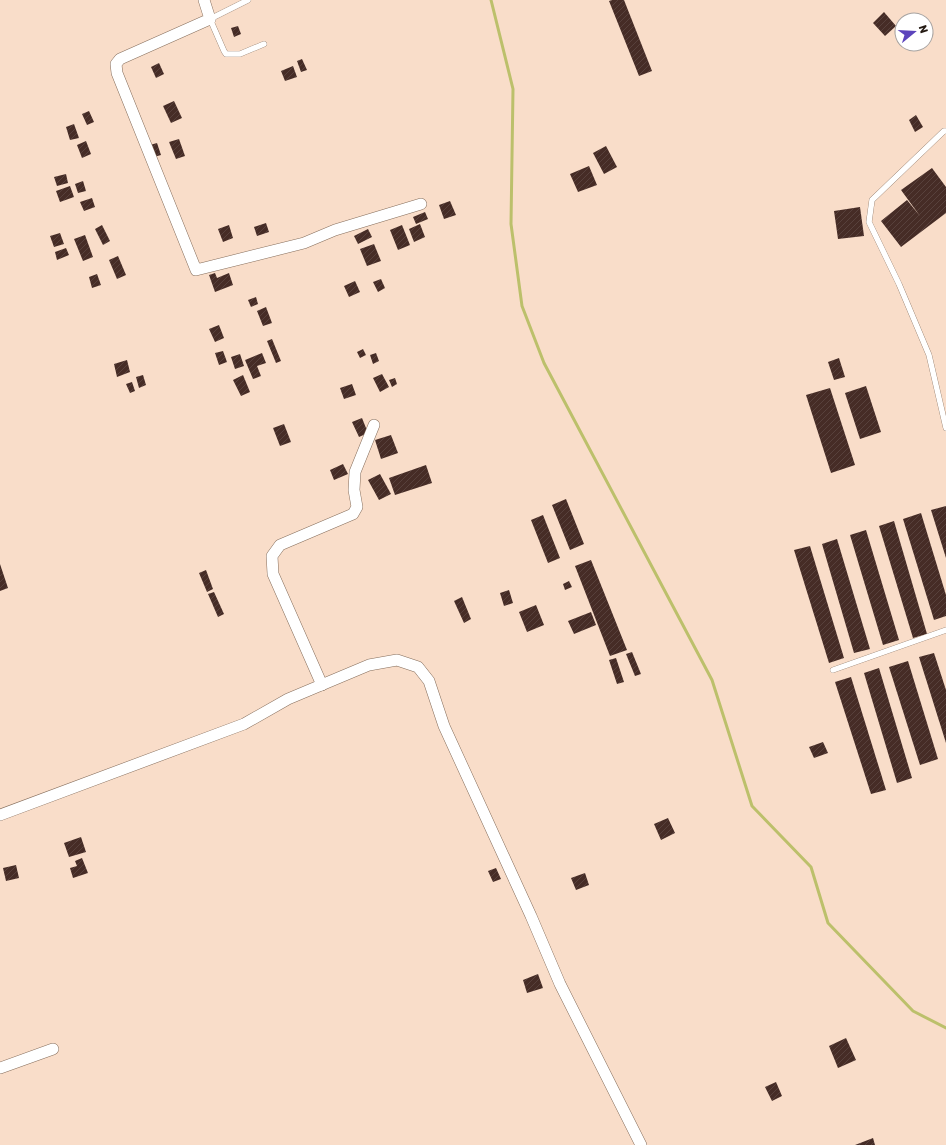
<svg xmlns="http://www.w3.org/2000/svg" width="946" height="1145" viewBox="0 0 946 1145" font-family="Rubik,sans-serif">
<defs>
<pattern id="building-hatch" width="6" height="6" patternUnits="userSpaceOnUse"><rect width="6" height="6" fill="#462c26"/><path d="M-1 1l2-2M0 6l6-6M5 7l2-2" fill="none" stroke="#58413c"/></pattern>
</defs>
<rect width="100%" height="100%" fill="#f9ddc9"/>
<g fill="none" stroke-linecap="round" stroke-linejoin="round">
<polyline stroke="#bcc06b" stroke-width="3" points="491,0 513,89 511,224 522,306 544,363 712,680 752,806 811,867 828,923 913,1011 946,1028"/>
</g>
<g fill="url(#building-hatch)">
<polygon points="612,0 624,0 652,71 639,76 609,1"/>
<polygon points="884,12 896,26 885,36 873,23"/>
<polygon points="238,26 241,34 234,37 231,28"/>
<polygon points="302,59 307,70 301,72 297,61"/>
<polygon points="159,63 164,74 156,78 151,67"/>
<polygon points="293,66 297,77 285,81 281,71"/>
<polygon points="174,101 182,118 171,123 163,106"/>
<polygon points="89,111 94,122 87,125 82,114"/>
<polygon points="916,115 923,127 915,132 909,120"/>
<polygon points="74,124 79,138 70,140 66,127"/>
<polygon points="179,139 185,156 176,159 169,142"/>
<polygon points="86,141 91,154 82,158 77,145"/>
<polygon points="157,143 161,155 154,157 150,145"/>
<polygon points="606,146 617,167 604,174 593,153"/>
<polygon points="589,166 597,185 578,192 570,174"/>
<polygon points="932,168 946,187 946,213 901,247 881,221 907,200 920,216 901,190"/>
<polygon points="66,174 68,183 57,186 54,177"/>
<polygon points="83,181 86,191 78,193 75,184"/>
<polygon points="70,186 74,197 60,202 56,191"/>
<polygon points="92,198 95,207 84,211 80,202"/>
<polygon points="450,201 456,215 444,219 439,205"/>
<polygon points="860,207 864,236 838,239 834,211"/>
<polygon points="425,212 428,219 416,224 413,217"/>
<polygon points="266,223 269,232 257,236 254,227"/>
<polygon points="420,224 425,237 414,242 409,229"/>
<polygon points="102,225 110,241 103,245 95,229"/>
<polygon points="229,225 233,238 223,242 218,229"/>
<polygon points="402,225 410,245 398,250 390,230"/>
<polygon points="368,229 372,237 358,244 354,236"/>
<polygon points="60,233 64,244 54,247 50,236"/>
<polygon points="85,235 93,257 83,261 74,239"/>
<polygon points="374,244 381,261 367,266 360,249"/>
<polygon points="66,248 69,255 57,260 55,252"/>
<polygon points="118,256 126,275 117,279 109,260"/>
<polygon points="215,273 217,278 229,273 233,285 215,292 209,275"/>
<polygon points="97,274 101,285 92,288 89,277"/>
<polygon points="381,279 385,288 378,292 373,282"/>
<polygon points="355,281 360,292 349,297 344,286"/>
<polygon points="256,297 258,304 251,307 248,300"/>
<polygon points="266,307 272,323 263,326 257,311"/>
<polygon points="219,325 224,338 215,342 209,329"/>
<polygon points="272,339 281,361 276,363 267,341"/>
<polygon points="363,349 366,355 360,358 357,352"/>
<polygon points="223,351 227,362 219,365 215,353"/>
<polygon points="262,353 266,363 257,366 261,376 253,379 245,360"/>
<polygon points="376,353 379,361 373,364 370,355"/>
<polygon points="240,354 244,366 235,369 231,357"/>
<polygon points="839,358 845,377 834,380 828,362"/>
<polygon points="127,360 130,372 117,377 114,364"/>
<polygon points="382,374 389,387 380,392 373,378"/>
<polygon points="143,375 146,385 139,388 136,377"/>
<polygon points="243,375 250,392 241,396 233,380"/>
<polygon points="395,378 397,384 392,387 389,380"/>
<polygon points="132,382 135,391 130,393 126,384"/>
<polygon points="352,384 356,395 344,399 340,388"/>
<polygon points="866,386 881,432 860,439 845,393"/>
<polygon points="830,388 855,465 831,473 806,395"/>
<polygon points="362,418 368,433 359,437 352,422"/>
<polygon points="284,424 291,442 280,446 273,428"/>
<polygon points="391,435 398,453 381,459 375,440"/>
<polygon points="343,464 348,474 334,480 330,470"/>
<polygon points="426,465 432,483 395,495 389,478"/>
<polygon points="380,474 391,494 379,500 368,480"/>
<polygon points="566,499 584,544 570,550 552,505"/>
<polygon points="946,506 946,558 931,510"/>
<polygon points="921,513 946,595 946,616 934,620 903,519"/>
<polygon points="543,515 560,558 548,563 531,520"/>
<polygon points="894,521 927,634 913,638 879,526"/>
<polygon points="866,530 899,640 883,645 850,535"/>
<polygon points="837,539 870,649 854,653 822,544"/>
<polygon points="810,546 844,658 829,663 794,550"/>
<polygon points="591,560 627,650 610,656 575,566"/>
<polygon points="0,564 8,588 0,591"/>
<polygon points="206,570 213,589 207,592 199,573"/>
<polygon points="569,581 572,587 565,590 563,584"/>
<polygon points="509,590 513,603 504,606 500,593"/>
<polygon points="214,592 224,614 218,617 208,594"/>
<polygon points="462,597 471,619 464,623 454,601"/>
<polygon points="536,605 544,625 527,632 519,612"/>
<polygon points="591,612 596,625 574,634 568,621"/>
<polygon points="632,652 641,674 635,676 626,654"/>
<polygon points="934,653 946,690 946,743 919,657"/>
<polygon points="616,658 624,682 617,684 609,660"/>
<polygon points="908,661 938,759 920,765 889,667"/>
<polygon points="879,668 912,778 897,783 864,673"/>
<polygon points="851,677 886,790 871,794 835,682"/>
<polygon points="823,742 828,753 814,758 809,747"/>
<polygon points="668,818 675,833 661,840 654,824"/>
<polygon points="81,837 86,852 69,857 64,843"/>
<polygon points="82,858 88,873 73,878 70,868 77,866 75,861"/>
<polygon points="16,865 19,878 6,881 3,868"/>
<polygon points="496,868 501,879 493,882 488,871"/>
<polygon points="585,873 589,885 576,890 571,878"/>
<polygon points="538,974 543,988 527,993 523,980"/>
<polygon points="846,1038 856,1060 838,1068 829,1046"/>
<polygon points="776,1082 782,1096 772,1101 765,1087"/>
<polygon points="873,1138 875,1145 855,1145"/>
</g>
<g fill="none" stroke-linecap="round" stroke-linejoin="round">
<defs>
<g id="service">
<polyline points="248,0 210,19 224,51 226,54 240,54 264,44"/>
<polyline points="946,131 944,131 872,200 869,222 899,284 929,355 946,428"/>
<polyline points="833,670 946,630"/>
</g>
<g id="minor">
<polyline points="204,0 210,19 120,59 116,64 117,73 196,270 304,243 335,230 421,204"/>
<polyline points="322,685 273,574 272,556 280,545 353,514 357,507 354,490 355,472 374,425"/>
<polyline points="0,815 244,724 288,699 369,665 397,660 418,667 429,681 444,726 531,916 560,984 641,1145"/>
<polyline points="0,1068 53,1049"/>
</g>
</defs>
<use href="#service" stroke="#866e5c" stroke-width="6"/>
<use href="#minor" stroke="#866e5c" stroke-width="12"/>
<use href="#service" stroke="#fff" stroke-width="5.5"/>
<use href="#minor" stroke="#fff" stroke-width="11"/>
</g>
<g transform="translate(914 32) rotate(72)"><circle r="19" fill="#ffffff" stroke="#a7a3a1"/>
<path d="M0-3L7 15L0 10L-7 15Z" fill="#5c44bc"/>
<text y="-6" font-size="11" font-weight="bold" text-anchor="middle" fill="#241a13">N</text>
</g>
</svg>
